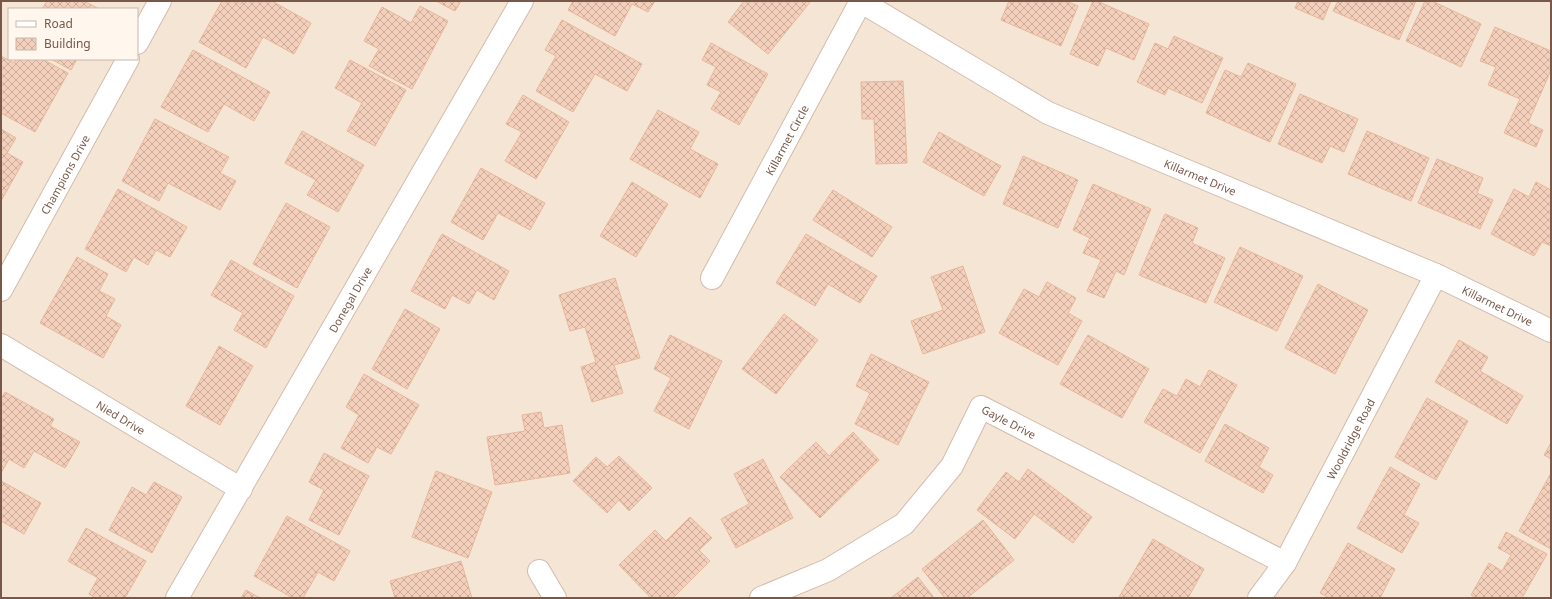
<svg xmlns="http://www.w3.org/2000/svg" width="1552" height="599" viewBox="0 0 1552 599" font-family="'Noto Sans',sans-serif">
<defs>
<pattern id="building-cross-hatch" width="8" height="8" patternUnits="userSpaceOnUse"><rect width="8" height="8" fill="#f4d0bc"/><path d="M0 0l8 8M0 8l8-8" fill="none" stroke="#caac9b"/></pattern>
</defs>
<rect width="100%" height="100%" fill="#fdf3e6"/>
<path fill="#f5e5d4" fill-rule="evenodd" d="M1,1H1551V598H1ZM9,9H137V59H9Z"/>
<g fill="url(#building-cross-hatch)" stroke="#e8b69b">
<polygon points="47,1 84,1 99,9 42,9"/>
<polygon points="222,1 235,1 241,4 242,1 272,1 311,23 294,54 263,37 246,68 199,42"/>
<polygon points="436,1 461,1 455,11"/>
<polygon points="573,1 655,1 648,12 632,4 615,36 568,10"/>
<polygon points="744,1 811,1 768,54 728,22"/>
<polygon points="1009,1 1066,1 1078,6 1061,46 1001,20"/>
<polygon points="1093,1 1097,1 1149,24 1134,60 1106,48 1098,66 1070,54"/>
<polygon points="1298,1 1331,1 1323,20 1295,8"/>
<polygon points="1338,1 1416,1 1399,40 1333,11"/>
<polygon points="1425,1 1432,1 1481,24 1461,67 1406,41"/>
<polygon points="420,6 448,21 412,89 369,66 379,49 364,41 382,7 411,23"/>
<polygon points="562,20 642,64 627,91 595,74 573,112 536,91 556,56 545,50"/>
<polygon points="1495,27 1551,51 1551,70 1528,123 1543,130 1536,147 1504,133 1520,99 1488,85 1496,67 1480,61"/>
<polygon points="1174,36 1223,58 1202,103 1168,88 1165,95 1137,82 1155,43 1168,49"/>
<polygon points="711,43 768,74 739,125 711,109 721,92 707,85 716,67 702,60"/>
<polygon points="193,50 270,92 254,121 224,104 208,132 161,107"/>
<polygon points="1,56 14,63 16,59 42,59 68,73 35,132 1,113"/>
<polygon points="51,59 77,59 71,70"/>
<polygon points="350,60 406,90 375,146 347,131 362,103 335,88"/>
<polygon points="1248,63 1296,84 1270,142 1206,113 1225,70 1241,77"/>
<polygon points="903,81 907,163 876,164 874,119 862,119 861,82"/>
<polygon points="1300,94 1358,119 1344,152 1330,146 1322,163 1278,144"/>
<polygon points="523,95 569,122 536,179 505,161 522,132 506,124"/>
<polygon points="658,110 699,132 690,149 718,164 700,198 630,159"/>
<polygon points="155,119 229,157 220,173 236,181 220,210 168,183 159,201 122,181"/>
<polygon points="1,129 16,138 7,153 23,162 1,201"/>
<polygon points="302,131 364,165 338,212 307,195 316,180 285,163"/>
<polygon points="1367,131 1429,158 1411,201 1348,174"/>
<polygon points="939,132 1001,166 984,196 923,162"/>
<polygon points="1023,156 1078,180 1058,228 1003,204"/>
<polygon points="1437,159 1483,178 1477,193 1493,200 1480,229 1418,203"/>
<polygon points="481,168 545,203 530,230 498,213 483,240 451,222"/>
<polygon points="632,182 668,204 636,257 600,236"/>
<polygon points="1536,182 1551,190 1551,246 1542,242 1534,256 1491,234 1514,189 1529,197"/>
<polygon points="1093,184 1151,209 1124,275 1116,271 1104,298 1087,291 1101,260 1083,253 1090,238 1073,230"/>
<polygon points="118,189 187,227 170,257 156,250 148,265 134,257 126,272 85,249"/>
<polygon points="833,190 892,227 872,257 813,220"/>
<polygon points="286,203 330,227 297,288 253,264"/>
<polygon points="1165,214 1198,228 1192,243 1225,258 1206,303 1139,275"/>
<polygon points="442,234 509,271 494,300 477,290 469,304 452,295 445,309 411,291"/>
<polygon points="806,234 877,276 860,303 828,284 815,306 776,283"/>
<polygon points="1240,247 1303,276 1277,331 1214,302"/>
<polygon points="77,257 108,274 99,291 115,299 106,316 121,325 103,358 40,323"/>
<polygon points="231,260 294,296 266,348 234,330 243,313 211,295"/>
<polygon points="963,266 985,332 923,354 911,321 943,310 931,277"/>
<polygon points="615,278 640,358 614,365 623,393 592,402 581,367 596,362 585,327 570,331 559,295"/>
<polygon points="1047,282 1076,298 1068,313 1082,321 1058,365 999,333 1024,289 1039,297"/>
<polygon points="1318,284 1368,310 1335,374 1285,348"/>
<polygon points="405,309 440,329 407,389 372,369"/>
<polygon points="784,314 818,340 776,394 742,369"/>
<polygon points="670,335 722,361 689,429 654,411 671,378 654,369"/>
<polygon points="1088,335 1149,369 1122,418 1060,384"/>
<polygon points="1459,340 1488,357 1480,371 1523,396 1507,424 1435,382"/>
<polygon points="219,346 253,366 220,425 186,406"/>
<polygon points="871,354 929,382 898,445 855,424 870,393 856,386"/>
<polygon points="1209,370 1237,385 1200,453 1144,422 1163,389 1177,396 1186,379 1200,387"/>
<polygon points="364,374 419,405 391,454 377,447 368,463 341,448 359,415 346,407"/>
<polygon points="5,392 54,419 50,426 80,442 65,468 34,451 24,468 9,459 1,473 1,399"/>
<polygon points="1427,398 1468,421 1436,480 1395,457"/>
<polygon points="541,412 544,428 562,425 570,473 495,485 487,437 525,431 522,415"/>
<polygon points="1225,424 1269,448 1259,467 1273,475 1263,493 1205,461"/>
<polygon points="853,432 879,460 820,518 780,477 816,442 829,456"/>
<polygon points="1551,443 1551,459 1544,455"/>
<polygon points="324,453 369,476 339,535 309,520 324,490 309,482"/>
<polygon points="619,456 652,488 629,511 619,500 607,513 573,481 596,457 607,467"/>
<polygon points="763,459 793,518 736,548 721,519 749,504 734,474"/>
<polygon points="1390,467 1420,484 1404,515 1419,523 1402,553 1357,528"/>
<polygon points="1028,469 1092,517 1073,543 1034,514 1015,539 977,510 1006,472 1019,482"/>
<polygon points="436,471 492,492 468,558 412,537"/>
<polygon points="1551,473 1551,549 1519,531"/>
<polygon points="1,481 41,503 24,534 1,521"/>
<polygon points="154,482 182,497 152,553 109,530 132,487 146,495"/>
<polygon points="287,516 350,551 334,581 318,572 303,598 293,598 254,576"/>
<polygon points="690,517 712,538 699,550 710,561 673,598 651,598 619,565 655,530 666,541"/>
<polygon points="983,520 1014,560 967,598 945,598 922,569"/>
<polygon points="86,528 146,561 125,598 96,598 89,594 98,578 68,561"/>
<polygon points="1506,532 1547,554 1522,598 1477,598 1471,595 1489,563 1502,571 1511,555 1498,548"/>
<polygon points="1153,539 1204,569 1188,598 1119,597"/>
<polygon points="1348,543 1395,569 1380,598 1329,598 1320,593"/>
<polygon points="461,561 472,598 395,598 390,581"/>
<polygon points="918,577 934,598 891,598"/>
<polygon points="246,590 260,598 241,598"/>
</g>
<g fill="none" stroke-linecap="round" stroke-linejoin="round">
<defs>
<g id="minor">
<path id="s1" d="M860,1L1048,113L1436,275L1551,331"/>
<polyline points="137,43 160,1"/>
<path id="s2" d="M712,278L861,1"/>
<path id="s3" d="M1,290L128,59"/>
<path id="s4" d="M1,345L241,489"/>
<polyline points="539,571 555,598"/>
<path id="s5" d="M177,598L522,1"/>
<path id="s6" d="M761,598L828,570L904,524L952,466L981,407L1285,563"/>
<path id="s7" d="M1259,598L1285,563L1436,275"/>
</g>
</defs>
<use href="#minor" stroke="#d2bcad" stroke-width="24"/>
<use href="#minor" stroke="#fff" stroke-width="22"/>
</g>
<g text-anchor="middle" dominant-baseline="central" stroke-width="4" stroke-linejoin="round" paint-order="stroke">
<g font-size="11" fill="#785849" stroke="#fff7ed">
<text stroke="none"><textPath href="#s2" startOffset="157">Killarmet Circle</textPath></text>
<text stroke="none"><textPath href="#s3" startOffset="132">Champions Drive</textPath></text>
<text stroke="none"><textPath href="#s1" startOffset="384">Killarmet Drive</textPath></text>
<text stroke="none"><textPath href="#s5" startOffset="345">Donegal Drive</textPath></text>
<text stroke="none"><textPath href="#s1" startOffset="708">Killarmet Drive</textPath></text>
<text stroke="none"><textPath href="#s4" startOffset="140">Nied Drive</textPath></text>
<text stroke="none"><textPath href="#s6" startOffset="334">Gayle Drive</textPath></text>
<text stroke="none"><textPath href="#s7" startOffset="184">Wooldridge Road</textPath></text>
</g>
</g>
<rect width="1552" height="599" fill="none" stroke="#785849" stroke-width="4"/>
<rect x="8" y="8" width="130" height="52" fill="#fff7ed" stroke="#c9b7ab"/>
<rect x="16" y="21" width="20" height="6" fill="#ffffff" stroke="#c9b7ab"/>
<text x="44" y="28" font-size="12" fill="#785849">Road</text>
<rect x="16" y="38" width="20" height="12" fill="url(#building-cross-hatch)" stroke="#c9b7ab"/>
<text x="44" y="48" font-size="12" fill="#785849">Building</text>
</svg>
